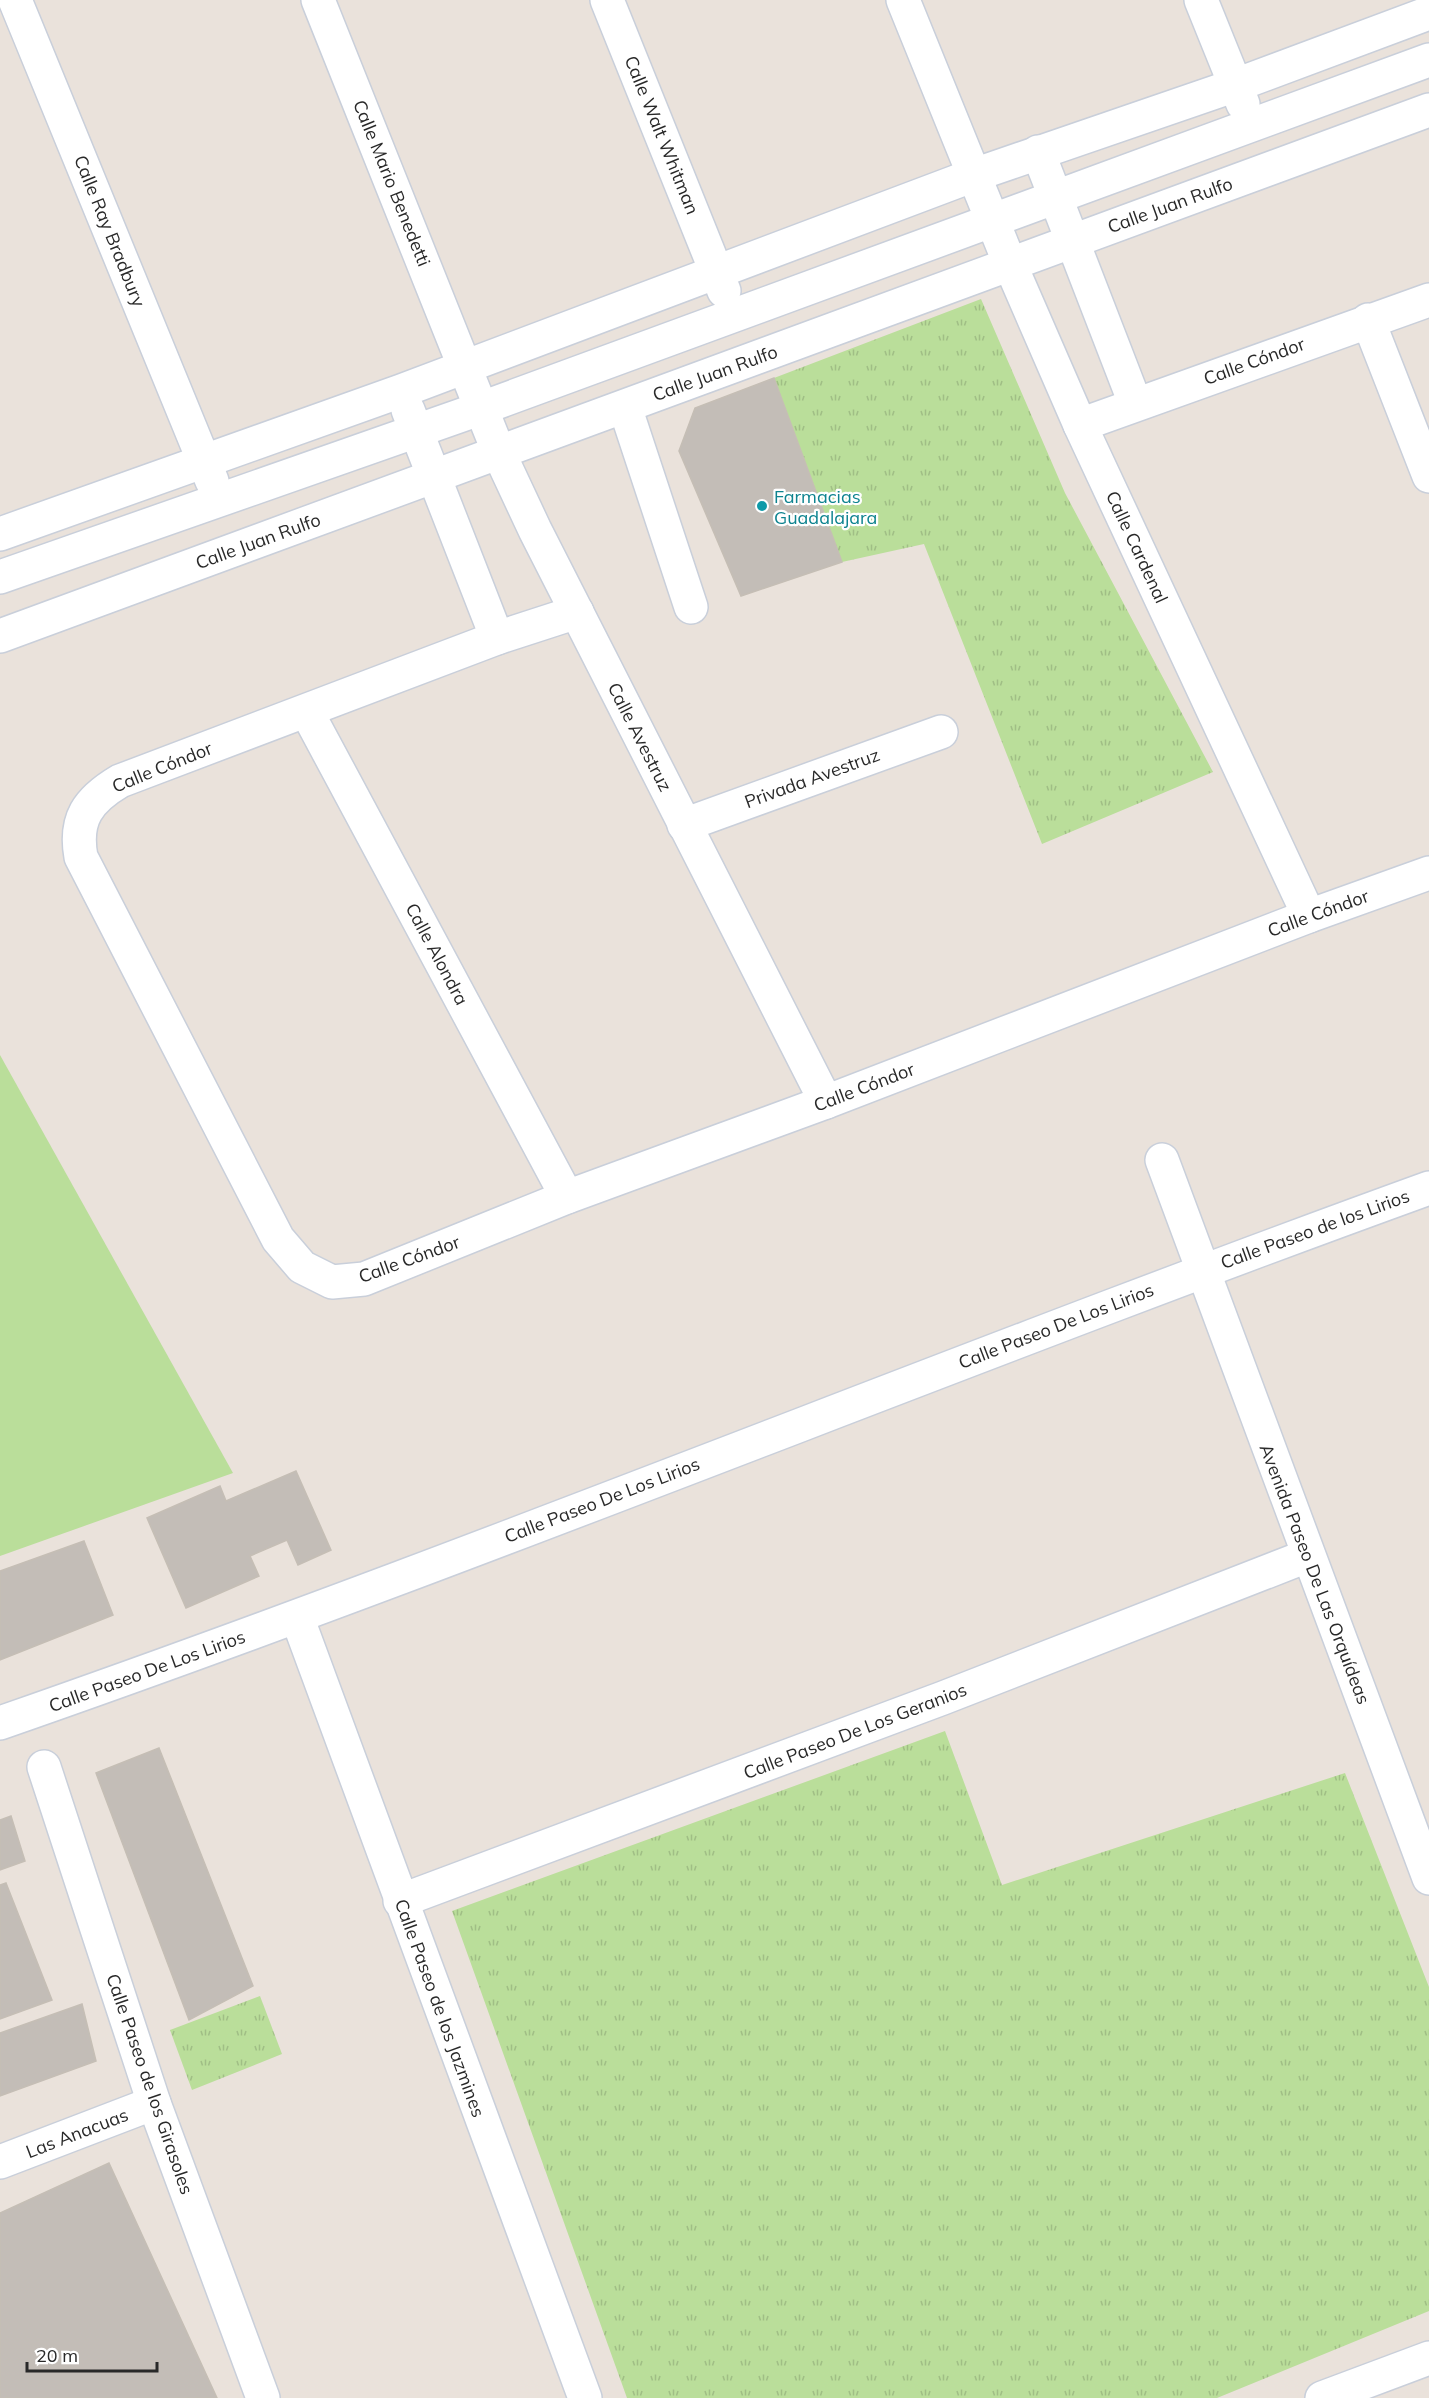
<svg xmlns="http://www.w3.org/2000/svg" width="1429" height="2398" viewBox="0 0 1429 2398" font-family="Mulish,sans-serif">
<defs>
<pattern id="park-tufts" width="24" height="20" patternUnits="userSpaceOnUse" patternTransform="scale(1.5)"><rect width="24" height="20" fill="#bade9a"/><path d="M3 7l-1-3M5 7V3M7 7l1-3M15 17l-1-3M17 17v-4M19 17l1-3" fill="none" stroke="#a0be85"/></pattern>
</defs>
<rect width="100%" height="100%" fill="#eae2db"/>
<polygon fill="#bade9a" points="0,1055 233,1473 0,1556"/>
<g fill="url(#park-tufts)">
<polygon points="981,299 1065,493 1213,772 1042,844 924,544 842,562 774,378"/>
<polygon points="945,1731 1002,1885 1345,1773 1429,1987 1429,2311 1217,2398 627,2398 452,1911"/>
<polygon points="260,1996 282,2054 192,2090 170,2030"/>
</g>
<g fill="#c3bdb7" stroke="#c5beb5" stroke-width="1.5">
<polygon points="774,378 842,562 741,596 679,451 695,408"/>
<polygon points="296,1471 331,1550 298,1565 287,1540 250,1556 259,1576 186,1608 147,1518 220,1486 226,1501"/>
<polygon points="84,1541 113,1615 0,1660 0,1571"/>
<polygon points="159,1748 253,1986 189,2020 96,1773"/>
<polygon points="11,1816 25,1861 0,1870 0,1820"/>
<polygon points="6,1883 52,2000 0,2019 0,1885"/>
<polygon points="82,2004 96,2061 0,2096 0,2033"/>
<polygon points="109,2163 217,2398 0,2398 0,2213"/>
</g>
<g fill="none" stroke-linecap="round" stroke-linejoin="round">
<defs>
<g id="minor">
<polyline points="15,0 212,481"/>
<polyline points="318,0 499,453 535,530 826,1102"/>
<polyline points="607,0 724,291"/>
<polyline points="903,0 1010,264 1080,425 1309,916"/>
<polyline points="1201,0 1243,104"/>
<polyline points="1038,152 1135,403"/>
<polyline points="1368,320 1429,476"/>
<polyline points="625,407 691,607"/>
<polyline points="408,410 497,638"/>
<polyline points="1080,425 1429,300"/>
<polyline points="0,534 401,391 974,175 1236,85 1429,13"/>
<polyline points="0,577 482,408 1429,60"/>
<path d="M577,612L497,638L120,781C88,800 74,819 81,857L278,1239L302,1267L332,1282L364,1279L567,1197L826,1102L1309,916L1429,873"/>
<polyline points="0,636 1429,110"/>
<polyline points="307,712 567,1197"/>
<polyline points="684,825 941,732"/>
<polyline points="1162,1160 1429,1878"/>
<polyline points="297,1617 585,2398"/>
<path d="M0,1723C480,1556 951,1361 1429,1188"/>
<polyline points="44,1767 154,2103 263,2398"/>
<polyline points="400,1901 943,1698 1307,1556"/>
<polyline points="0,2162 154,2103"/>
<polyline points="1322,2398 1429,2358"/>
</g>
</defs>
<use href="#minor" stroke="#c9cfda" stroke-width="36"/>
<use href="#minor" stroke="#fff" stroke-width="33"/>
</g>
<circle fill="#0f9aa8" stroke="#fff" stroke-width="2" cx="762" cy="506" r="6"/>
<g text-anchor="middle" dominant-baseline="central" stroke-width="4.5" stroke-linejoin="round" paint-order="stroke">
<g font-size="18" fill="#292929" stroke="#fff">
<text transform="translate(662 135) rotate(68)">Calle Walt Whitman</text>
<text transform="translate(392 183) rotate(68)">Calle Mario Benedetti</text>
<text transform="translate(1170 205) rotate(-20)">Calle Juan Rulfo</text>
<text transform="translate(110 231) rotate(68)">Calle Ray Bradbury</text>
<text transform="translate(1254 361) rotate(-20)">Calle Cóndor</text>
<text transform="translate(715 373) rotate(-20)">Calle Juan Rulfo</text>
<text transform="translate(258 541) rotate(-20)">Calle Juan Rulfo</text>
<text transform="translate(1137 547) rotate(65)">Calle Cardenal</text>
<text transform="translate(640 737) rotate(63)">Calle Avestruz</text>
<text transform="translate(162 767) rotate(-22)">Calle Cóndor</text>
<text transform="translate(812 778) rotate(-20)">Privada Avestruz</text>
<text transform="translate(1318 913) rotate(-20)">Calle Cóndor</text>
<text transform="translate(437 954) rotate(62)">Calle Alondra</text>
<text transform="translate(864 1087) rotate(-21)">Calle Cóndor</text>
<text transform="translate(1315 1229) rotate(-20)">Calle Paseo de los Lirios</text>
<text transform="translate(409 1259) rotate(-20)">Calle Cóndor</text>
<text transform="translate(1056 1326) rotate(-21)">Calle Paseo De Los Lirios</text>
<text transform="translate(602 1500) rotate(-21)">Calle Paseo De Los Lirios</text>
<text transform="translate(1315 1574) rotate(69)">Avenida Paseo De Las Orquídeas</text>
<text transform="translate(147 1671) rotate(-20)">Calle Paseo De Los Lirios</text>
<text transform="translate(855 1731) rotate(-21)">Calle Paseo De Los Geranios</text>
<text transform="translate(440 2008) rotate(70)">Calle Paseo de los Jazmines</text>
<text transform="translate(150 2084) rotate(71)">Calle Paseo de los Girasoles</text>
<text transform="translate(77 2133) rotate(-21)">Las Anacuas</text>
</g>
<g font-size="18" fill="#0d838f" stroke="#fff" text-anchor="start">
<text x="774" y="496">Farmacias<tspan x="774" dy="21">Guadalajara</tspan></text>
</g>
</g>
<path d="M27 2362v9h130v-9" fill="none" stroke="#292929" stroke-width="3"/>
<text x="36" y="2362" font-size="18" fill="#292929" stroke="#ffffff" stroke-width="4.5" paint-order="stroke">20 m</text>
</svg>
